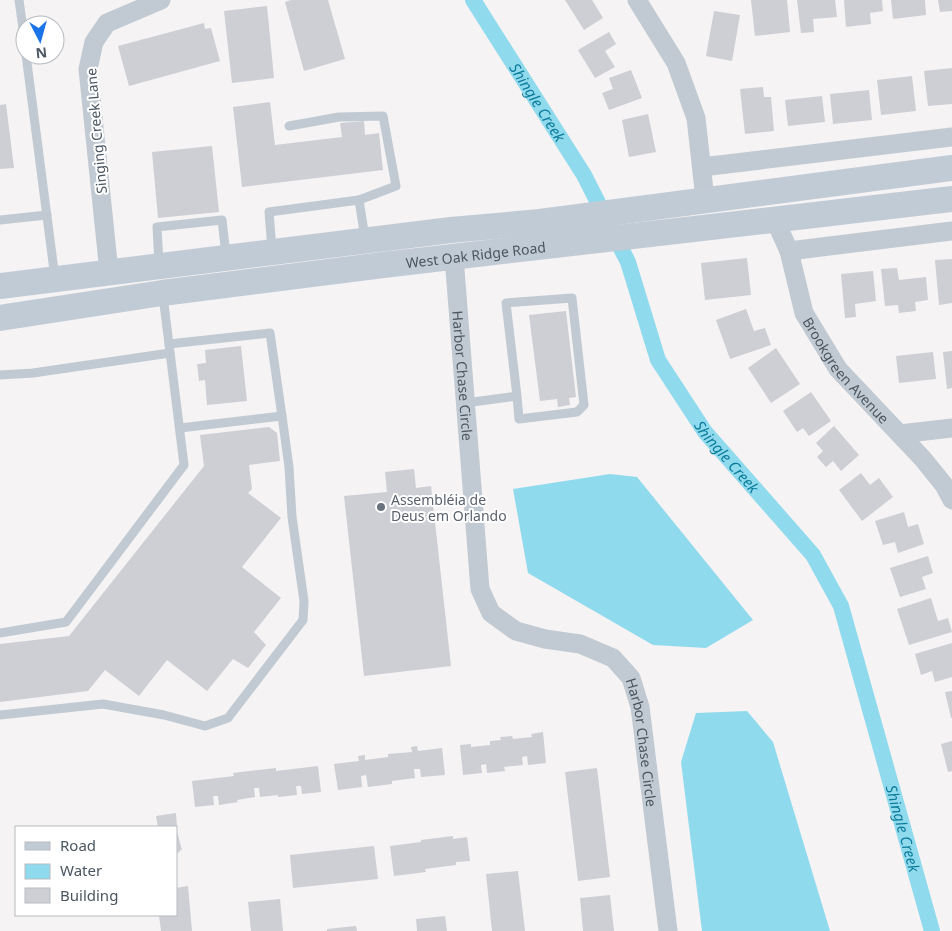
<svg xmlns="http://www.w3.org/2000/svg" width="952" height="931" viewBox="0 0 952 931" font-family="'Noto Sans',sans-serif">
<rect width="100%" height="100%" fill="#f5f3f3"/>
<g fill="#90daee">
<polygon points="610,474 637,477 753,620 706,648 653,645 528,573 513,489"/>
<polygon points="747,711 773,742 830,931 702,931 681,762 696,713"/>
</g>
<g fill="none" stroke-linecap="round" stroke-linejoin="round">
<path stroke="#90daee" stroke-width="16" id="s1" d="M473,0L584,175L628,262L658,360L705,432L813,555L841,606L932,931"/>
</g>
<g fill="#cdcfd5">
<polygon points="291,0 328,0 345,59 304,71 285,2"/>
<polygon points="565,0 592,0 603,18 584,30"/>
<polygon points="751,0 787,0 790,32 755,36"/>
<polygon points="797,0 835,0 837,17 813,19 814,32 801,33"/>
<polygon points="844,0 882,0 883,11 870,13 871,24 846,27"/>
<polygon points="891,0 925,0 926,15 893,19"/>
<polygon points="938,0 952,0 952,11 940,12"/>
<polygon points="267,6 274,78 232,83 224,11"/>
<polygon points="714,11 740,15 732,61 706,56"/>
<polygon points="204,23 205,29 211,28 220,61 129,86 118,46"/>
<polygon points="609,32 616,44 605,51 615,67 595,78 578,50"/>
<polygon points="952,68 952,104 928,106 924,71"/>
<polygon points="631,70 642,98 609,110 602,93 613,89 609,78"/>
<polygon points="912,76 916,111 881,115 877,80"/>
<polygon points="763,87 764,97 771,97 774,131 745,134 740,89"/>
<polygon points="869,90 872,120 833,124 830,94"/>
<polygon points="822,96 825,122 788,126 785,100"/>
<polygon points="270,102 275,145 342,137 340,123 364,121 365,135 379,133 383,170 242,187 233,107"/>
<polygon points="6,104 14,168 0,169 0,105"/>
<polygon points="648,114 656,152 629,157 622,120"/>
<polygon points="212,146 219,212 158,218 152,152"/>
<polygon points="747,258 751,295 705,300 701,263"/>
<polygon points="952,259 952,303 939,305 935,260"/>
<polygon points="897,268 899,280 926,277 928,300 915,302 916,311 899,313 898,305 885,306 881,269"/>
<polygon points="873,271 876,301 855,304 856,317 845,318 841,274"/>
<polygon points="746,309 754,331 765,328 771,345 730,359 716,320"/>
<polygon points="566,311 576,397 569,398 570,405 558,407 557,399 540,401 529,315"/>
<polygon points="241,346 247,401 207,405 205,380 199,381 197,364 206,363 205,350"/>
<polygon points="776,348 800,384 771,403 748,368"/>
<polygon points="952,351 952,388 947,389 943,352"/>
<polygon points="933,352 936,379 899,383 896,356"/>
<polygon points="811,392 831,421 809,436 803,428 797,432 783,411"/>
<polygon points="834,426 859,455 841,471 833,461 826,467 817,457 823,451 816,443"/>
<polygon points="269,427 277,433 280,461 249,465 252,489 248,493 281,518 242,567 281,598 254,632 266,645 248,668 233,659 207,691 167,660 139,696 105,670 88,691 0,702 0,644 69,636 204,466 200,435"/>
<polygon points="414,469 416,488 431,486 451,666 364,676 344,496 387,492 385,472"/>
<polygon points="861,473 870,485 879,478 893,497 862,521 839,490"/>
<polygon points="904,512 908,527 918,524 924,544 898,553 895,542 883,545 875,521"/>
<polygon points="928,556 933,573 922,577 926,589 900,597 890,568"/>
<polygon points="931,598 938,621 948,618 952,632 909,645 897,609"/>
<polygon points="952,643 952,677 935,682 932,671 921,675 915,654"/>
<polygon points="952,691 952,718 951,718 945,692"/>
<polygon points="543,732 546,763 528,765 527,756 522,757 523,765 504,767 505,771 487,773 486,764 481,765 482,773 463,775 460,745 471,744 471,747 490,745 490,741 501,740 500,737 512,736 513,739 532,737 531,734"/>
<polygon points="952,741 952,771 948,772 941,744"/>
<polygon points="417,746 418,751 442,748 445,775 421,777 420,769 414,769 415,778 392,781 392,784 368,787 366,775 361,776 362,787 338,790 334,764 359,761 358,756 365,755 365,760 388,757 388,754 412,752 411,747"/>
<polygon points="318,766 321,792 302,794 301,786 296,786 297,795 278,797 278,795 260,797 259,788 254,788 255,797 237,800 238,802 219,805 218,796 213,796 214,805 195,807 192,781 234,776 233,773 276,768 276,771"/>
<polygon points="597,768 610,877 578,881 565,772"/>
<polygon points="176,813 177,827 158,827 156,816"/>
<polygon points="176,828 182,850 180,850 180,852 176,853"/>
<polygon points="453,836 453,839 467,837 470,861 456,862 456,865 425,869 426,872 394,876 390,846 421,842 421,840"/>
<polygon points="374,846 378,879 293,888 290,855"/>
<polygon points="518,871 525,931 492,931 486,874"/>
<polygon points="188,886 192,931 161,931 159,915 176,915 176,888"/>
<polygon points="610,895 614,931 583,931 580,898"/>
<polygon points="280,899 283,931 251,931 248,902"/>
<polygon points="445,916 447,931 417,931 416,919"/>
<polygon points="356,926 357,931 327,931 327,929"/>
</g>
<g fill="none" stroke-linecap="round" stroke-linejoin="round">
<g stroke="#c1cad2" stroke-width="9">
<polyline points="19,0 25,43"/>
<polyline points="26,55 55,278"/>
<polyline points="289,126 339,117 383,116 396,186 359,200"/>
<polyline points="0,220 47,215"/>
<polyline points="272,249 269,212 359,200 365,238"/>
<polyline points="159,263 157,227 222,220 226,255"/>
<polyline points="169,344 270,333 282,416"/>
<polyline points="0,375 33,373 170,353"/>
<polyline points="465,403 517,396 506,303 572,298 584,405 577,412 519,419 517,396"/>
<polyline points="0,633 66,622 184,465 163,296"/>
<polyline points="0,715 103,704 164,715 205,726 228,718 303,620 304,601 292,517 289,467 282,416 180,428"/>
</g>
<g stroke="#c1cad2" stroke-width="19">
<polyline points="637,0 676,63 696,118 705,199"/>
<polyline points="702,167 952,137"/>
<path id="s2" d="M775,220L789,251L804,313L838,369L923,459L944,485L952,500"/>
<polyline points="789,251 952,231"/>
<path id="s3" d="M454,257L480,589L491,613L516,631L545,639L580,644L613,658L631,678L640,707L668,931"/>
<polyline points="109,272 88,69 94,42 107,23 161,0"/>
<polyline points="900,434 952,428"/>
</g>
<g stroke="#c1cbd6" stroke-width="26">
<polyline points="0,286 451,230 540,222 952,168"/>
<path id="s4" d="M0,318L162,293L383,265L952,199"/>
</g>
</g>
<circle fill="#6b7280" stroke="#fff" stroke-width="2" cx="381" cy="507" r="5"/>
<g text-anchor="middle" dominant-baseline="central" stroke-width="4" stroke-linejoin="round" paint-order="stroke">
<g font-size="14" fill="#4a5661" stroke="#fff">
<text transform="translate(96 131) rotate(-95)">Singing Creek Lane</text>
<text stroke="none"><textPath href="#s4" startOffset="480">West Oak Ridge Road</textPath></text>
<text stroke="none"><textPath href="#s2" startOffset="169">Brookgreen Avenue</textPath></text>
<text stroke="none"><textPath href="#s3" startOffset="119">Harbor Chase Circle</textPath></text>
<text stroke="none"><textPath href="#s3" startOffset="584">Harbor Chase Circle</textPath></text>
</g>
<g font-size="14" fill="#5b616d" stroke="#fff" text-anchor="start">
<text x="391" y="499">Assembléia de<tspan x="391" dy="16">Deus em Orlando</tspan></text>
</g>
<g font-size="15" font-style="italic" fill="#0c7c9b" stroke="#fff">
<text stroke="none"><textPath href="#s1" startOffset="121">Shingle Creek</textPath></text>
<text stroke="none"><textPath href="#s1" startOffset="526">Shingle Creek</textPath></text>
<text stroke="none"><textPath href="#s1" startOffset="946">Shingle Creek</textPath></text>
</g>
</g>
<rect x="15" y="826" width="162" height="90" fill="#ffffff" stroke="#b7bbc0"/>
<rect x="25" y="842" width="25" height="8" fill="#c1cbd6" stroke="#b7bbc0"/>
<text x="60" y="851" font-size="15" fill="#4a5661">Road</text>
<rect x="25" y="864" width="25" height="15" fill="#90daee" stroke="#b7bbc0"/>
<text x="60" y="876" font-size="15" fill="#4a5661">Water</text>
<rect x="25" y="888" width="25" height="15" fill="#cdcfd5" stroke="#b7bbc0"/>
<text x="60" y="901" font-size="15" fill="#4a5661">Building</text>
<g transform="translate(40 40) rotate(174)"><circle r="24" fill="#ffffff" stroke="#b7bbc0"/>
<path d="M0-4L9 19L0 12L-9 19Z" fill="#1a73e8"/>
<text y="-8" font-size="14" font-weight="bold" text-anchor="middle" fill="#4a5661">N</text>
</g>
</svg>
